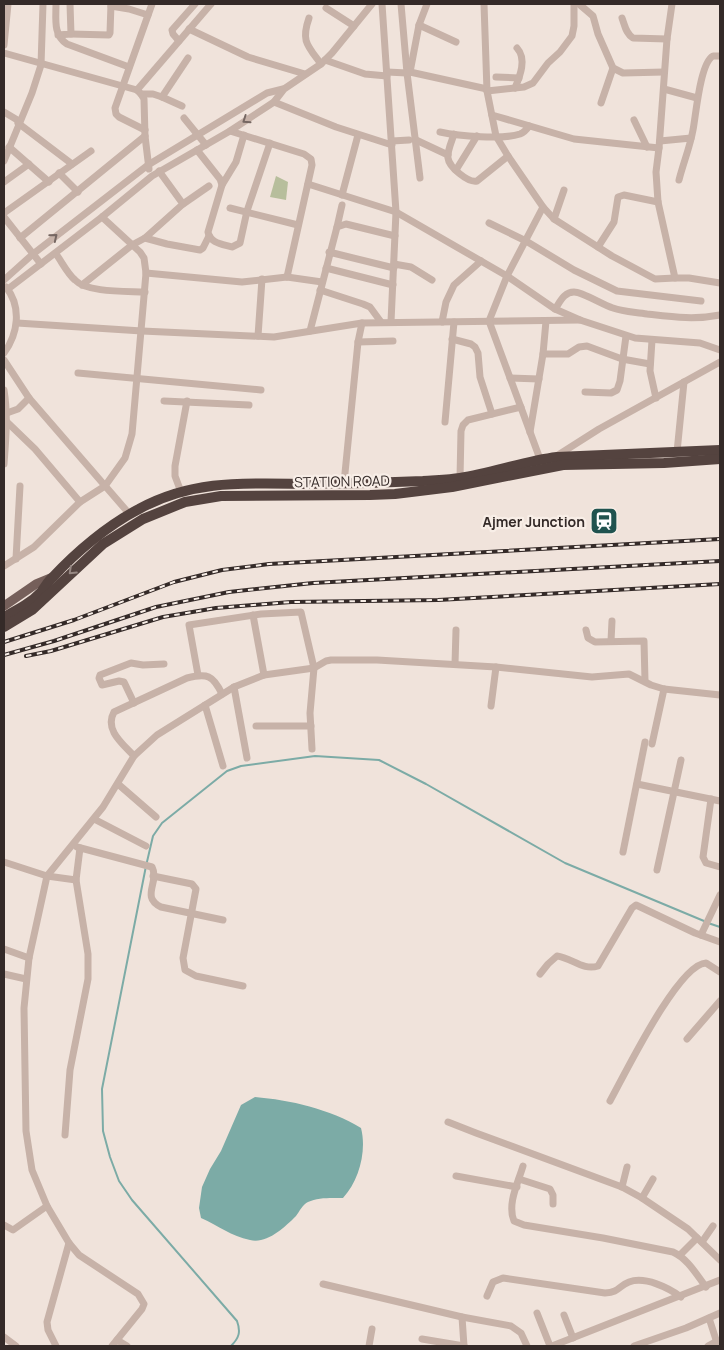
<svg xmlns="http://www.w3.org/2000/svg" width="724" height="1350" viewBox="0 0 724 1350" font-family="Manrope,sans-serif">
<rect width="100%" height="100%" fill="#f0e3db"/>
<polygon fill="#b7be9c" points="276,176 288,182 286,200 270,197"/>
<path fill="#7caba6" d="M255,1097C290,1100 330,1109 361,1128C367,1151 359,1181 343,1198C332,1198 318,1197 308,1202C303,1204 299,1212 296,1216C284,1228 267,1244 250,1240C231,1236 219,1226 201,1218L199,1208L202,1187L210,1169L221,1151L241,1105Z"/>
<g fill="none" stroke-linecap="round" stroke-linejoin="round">
<g stroke="#7caba6" stroke-width="2">
<polyline points="708,923 720,927"/>
<path d="M231,1346C239,1338 241,1332 237,1321L132,1200L119,1181L110,1157L103,1131L102,1089L146,866L153,836L162,823L227,771L241,766L315,756L379,760L426,784L565,863L704,921"/>
</g>
<g stroke="#c7b2a8" stroke-width="7">
<path d="M56,4C56,19 53,35 67,44L129,67"/>
<polyline points="382,4 396,212 391,322"/>
<polyline points="401,4 407,73 420,178"/>
<polyline points="427,4 419,25 410,72 487,89"/>
<polyline points="484,4 487,91 496,136 508,156 543,207 554,219 612,256 655,279 675,278"/>
<polyline points="579,4 593,16 598,34 613,68 623,73 664,72"/>
<polyline points="672,4 667,39 659,148 656,172 658,202 675,278 689,278 720,283"/>
<polyline points="111,6 129,9 148,15"/>
<polyline points="326,8 354,26"/>
<path d="M309,18C301,41 307,45 321,64"/>
<path d="M622,18C625,26 626,34 633,38L667,39"/>
<polyline points="419,25 456,42"/>
<polyline points="189,29 248,57 305,74"/>
<polyline points="71,34 109,35 110,33 111,4"/>
<polyline points="58,35 71,34 70,4"/>
<polyline points="179,41 173,34 172,30 195,4"/>
<polyline points="4,45 8,4"/>
<polyline points="4,53 137,90 141,94 153,94 162,97 182,106"/>
<polyline points="325,60 365,74 387,76"/>
<polyline points="387,72 407,73 410,72"/>
<polyline points="496,77 519,78"/>
<path d="M515,88C520,76 527,59 517,48"/>
<polyline points="664,89 697,98"/>
<polyline points="137,90 211,4"/>
<polyline points="487,91 524,87 533,83 548,63 560,52 572,36 574,26 574,4"/>
<polyline points="141,94 144,99 145,136 149,169"/>
<polyline points="162,97 188,58"/>
<polyline points="274,102 336,127 392,145"/>
<polyline points="601,103 613,68"/>
<polyline points="4,112 19,121"/>
<polyline points="492,115 574,139 659,148"/>
<polyline points="184,118 206,145"/>
<polyline points="634,120 647,147"/>
<polyline points="18,123 72,164"/>
<polyline points="145,130 119,117 116,114 115,108 152,4"/>
<polyline points="230,131 304,154 311,159 312,165 287,277"/>
<path d="M440,132C459,136 502,140 520,134C525,132 527,129 529,126"/>
<path d="M454,134C452,141 447,151 448,158C449,167 468,183 477,181L508,156"/>
<polyline points="416,140 448,155"/>
<polyline points="392,141 409,140"/>
<polyline points="660,141 691,138"/>
<polyline points="9,147 49,182"/>
<path d="M197,150L220,179L222,185L208,232C210,243 222,244 232,247L240,243L247,211L270,143"/>
<polyline points="4,161 32,93 41,65 43,4"/>
<polyline points="456,170 477,136"/>
<polyline points="59,173 78,192"/>
<path d="M679,180C683,164 690,147 693,130C696,115 700,63 713,56H720"/>
<polyline points="4,182 29,164"/>
<polyline points="308,184 396,212 507,276 555,309 580,320 635,338 700,343 720,350"/>
<polyline points="222,185 236,162 244,135"/>
<polyline points="342,195 358,135"/>
<polyline points="183,204 209,186"/>
<polyline points="230,208 298,225"/>
<polyline points="4,213 91,151"/>
<polyline points="4,217 41,264"/>
<polyline points="554,219 564,190"/>
<polyline points="489,223 526,241 574,270 617,291 701,301"/>
<polyline points="337,227 342,205"/>
<polyline points="20,238 145,136"/>
<polyline points="145,238 167,244 200,250 203,248 209,236"/>
<polyline points="598,247 614,222 618,197 624,195 658,202"/>
<polyline points="329,252 394,268"/>
<path d="M56,254C62,262 67,273 75,280C87,293 127,291 145,292"/>
<polyline points="394,264 411,267 432,280"/>
<polyline points="326,268 393,285"/>
<polyline points="146,273 242,282 287,277 322,282"/>
<polyline points="4,280 33,254 148,165 267,93 283,89"/>
<polyline points="82,285 132,245 145,238 183,204 159,171"/>
<polyline points="8,289 102,217 152,176 230,131 274,102 284,89 321,64 332,53 372,4"/>
<polyline points="320,290 363,304 370,307 381,322"/>
<path d="M555,309C560,302 564,292 574,292C583,292 603,305 613,308C624,312 636,312 647,314C673,317 694,320 720,315"/>
<polyline points="442,322 446,302 454,285 481,261"/>
<polyline points="17,323 142,331 274,337 362,323 580,320"/>
<polyline points="310,331 337,227 346,224 395,236"/>
<polyline points="258,336 262,279"/>
<polyline points="452,339 471,344 475,347 478,353 480,377 492,414"/>
<polyline points="652,340 650,371 656,398"/>
<polyline points="358,342 393,341"/>
<path d="M4,353C18,334 22,307 6,287"/>
<polyline points="543,354 568,354 579,347 587,346 622,359 650,364"/>
<polyline points="4,360 29,398 126,510"/>
<polyline points="78,373 261,390"/>
<polyline points="510,378 539,379"/>
<path d="M4,390C8,414 6,438 4,464"/>
<polyline points="585,392 611,393 617,390 620,381 626,336"/>
<polyline points="164,401 249,405"/>
<polyline points="4,414 18,409 29,398"/>
<polyline points="7,422 35,449 80,502"/>
<polyline points="445,422 454,322"/>
<polyline points="530,432 543,354 546,321"/>
<polyline points="677,452 684,382"/>
<polyline points="555,457 599,429 720,362"/>
<polyline points="540,459 489,321 507,276 543,207"/>
<polyline points="460,478 461,431 463,425 468,420 521,407"/>
<polyline points="344,483 358,342 362,323"/>
<polyline points="181,492 175,476 175,466 187,401"/>
<polyline points="16,559 20,486"/>
<polyline points="4,566 34,547 80,502 105,486 125,458 132,434 146,273 144,258 140,252 102,217"/>
<polyline points="253,615 264,675"/>
<polyline points="586,630 588,638 595,642 644,641 645,681"/>
<polyline points="611,641 612,621"/>
<polyline points="455,664 456,630"/>
<polyline points="198,675 189,625 261,614 301,612 314,668 310,713 312,749"/>
<polyline points="234,687 247,758"/>
<polyline points="134,703 124,682 119,681 102,685 99,678 100,675 131,663 143,665 164,664"/>
<polyline points="205,705 223,766"/>
<polyline points="491,706 496,667"/>
<polyline points="256,726 311,726"/>
<polyline points="652,744 664,689"/>
<path d="M134,756C123,744 104,730 114,712L187,678C207,673 213,675 222,694"/>
<polyline points="118,784 156,817"/>
<polyline points="637,784 720,801"/>
<polyline points="711,799 703,857 706,863 720,867"/>
<polyline points="94,819 146,846"/>
<path d="M77,847L152,867C160,882 140,897 161,907L223,920"/>
<polyline points="623,852 645,742"/>
<polyline points="4,862 47,876 76,880"/>
<polyline points="657,870 681,760"/>
<polyline points="153,876 192,884 196,889 183,958 185,970 196,976 243,986"/>
<polyline points="701,935 720,895"/>
<polyline points="4,949 29,958"/>
<polyline points="4,974 26,979"/>
<path d="M540,974L548,964L557,956C572,958 583,971 598,966L632,908L636,905L695,933L720,942"/>
<polyline points="687,1039 720,1001"/>
<path d="M610,1101C624,1076 678,964 706,963L720,972"/>
<polyline points="448,1122 476,1133 622,1187 642,1198 688,1229 720,1260"/>
<polyline points="65,1135 70,1070 88,979 88,954 76,880 80,848"/>
<path d="M523,1166C518,1183 507,1204 514,1221L524,1225L603,1238L673,1252C688,1259 696,1274 706,1287"/>
<polyline points="456,1176 517,1187"/>
<polyline points="519,1179 550,1189 553,1195 553,1204"/>
<polyline points="622,1187 627,1167"/>
<polyline points="642,1198 653,1179"/>
<polyline points="4,1225 13,1230 47,1206"/>
<polyline points="702,1242 713,1226"/>
<polyline points="680,1255 697,1238"/>
<polyline points="323,1284 462,1317 511,1326 521,1333 527,1346"/>
<path d="M487,1296L493,1282L503,1278L605,1293C620,1292 618,1286 629,1282C645,1276 669,1288 681,1297"/>
<polyline points="537,1313 550,1346"/>
<polyline points="564,1315 573,1338"/>
<polyline points="462,1317 464,1346"/>
<polyline points="709,1318 718,1346"/>
<polyline points="4,1337 16,1346"/>
<polyline points="422,1339 464,1346"/>
<polyline points="117,1340 127,1346"/>
<polyline points="56,1346 48,1330 47,1322 69,1243"/>
<polyline points="112,1346 142,1309 144,1304 138,1294 79,1255 69,1243 47,1206 32,1170 26,1131 24,1008 29,958 47,876 103,807 134,756 157,735 234,687 264,675 314,668 326,661 331,660 377,660 496,667 592,677 629,674 651,685 664,689 720,695"/>
<polyline points="369,1346 372,1329"/>
<polyline points="552,1346 720,1280"/>
<polyline points="634,1346 686,1328 720,1313"/>
<polyline points="708,1346 717,1341"/>
</g>
<polyline stroke="#755f5a" stroke-width="9" points="4,606 36,584 53,577"/>
<g stroke="#54433f" stroke-width="10">
<path d="M4,617C17,610 31,603 41,592C45,587 48,581 53,577C76,552 108,525 139,509C192,480 243,483 301,484C342,484 382,483 423,481C435,480 448,480 460,478C493,473 524,461 557,457L720,450"/>
<polyline points="4,627 32,610 103,544 143,519 185,502 221,496 370,495 395,494 452,487 563,465 664,463 720,459"/>
</g>
<defs>
<g id="rail">
<polyline points="4,642 74,620 174,582 222,570 269,564 720,539"/>
<polyline points="4,655 54,641 156,607 229,592 313,583 720,561"/>
<polyline points="26,656 51,651 163,617 216,608 291,602 438,600 720,584"/>
</g>
</defs>
<use href="#rail" stroke="#342a28" stroke-width="4"/>
<use href="#rail" stroke="#f8eee7" stroke-width="2" stroke-dasharray="5.5" stroke-linecap="butt"/>
</g>
<defs><path id="oneway-chevron" d="M-2-3.5L2.5 0L-2 3.5" fill="none" stroke-width="1.6" stroke-linecap="round" stroke-linejoin="round" transform="scale(1.25)"/></defs>
<g stroke="#766762">
<use href="#oneway-chevron" transform="translate(246 120) rotate(146)"/>
<use href="#oneway-chevron" transform="translate(54 237) rotate(-39)"/>
</g>
<use stroke="#968782" href="#oneway-chevron" transform="translate(72 571) rotate(137)"/>
<defs>
<symbol id="station-square" viewBox="-11 -11 22 22"><rect x="-9" y="-9" width="18" height="18" rx="4" fill="#20534f" stroke="#f8eee7"/><path d="M-3-6H3Q5-6 5-4V2Q5 4 3 4L4.5 6H3L1.5 4h-3L-3 6H-4.5L-3 4Q-5 4-5 2V-4Q-5-6-3-6ZM-3.5-4v3h7v-3ZM-3.5 1v1.5H-2V1ZM2 1v1.5H3.5V1Z" fill="#fff"/></symbol>
</defs>
<g fill-rule="evenodd">
<use href="#station-square" x="588" y="505" width="32" height="32"/>
</g>
<g text-anchor="middle" dominant-baseline="central" stroke-width="4.5" stroke-linejoin="round" paint-order="stroke">
<g font-size="14" fill="#342a28" stroke="#f8eee7">
<text transform="translate(342 481) rotate(-1)">STATION ROAD</text>
</g>
<g font-size="14" font-weight="bold" fill="#342a28" stroke="#f8eee7" text-anchor="end">
<text x="585" y="521">Ajmer Junction</text>
</g>
</g>
<rect width="724" height="1350" fill="none" stroke="#342a28" stroke-width="10"/>
</svg>
